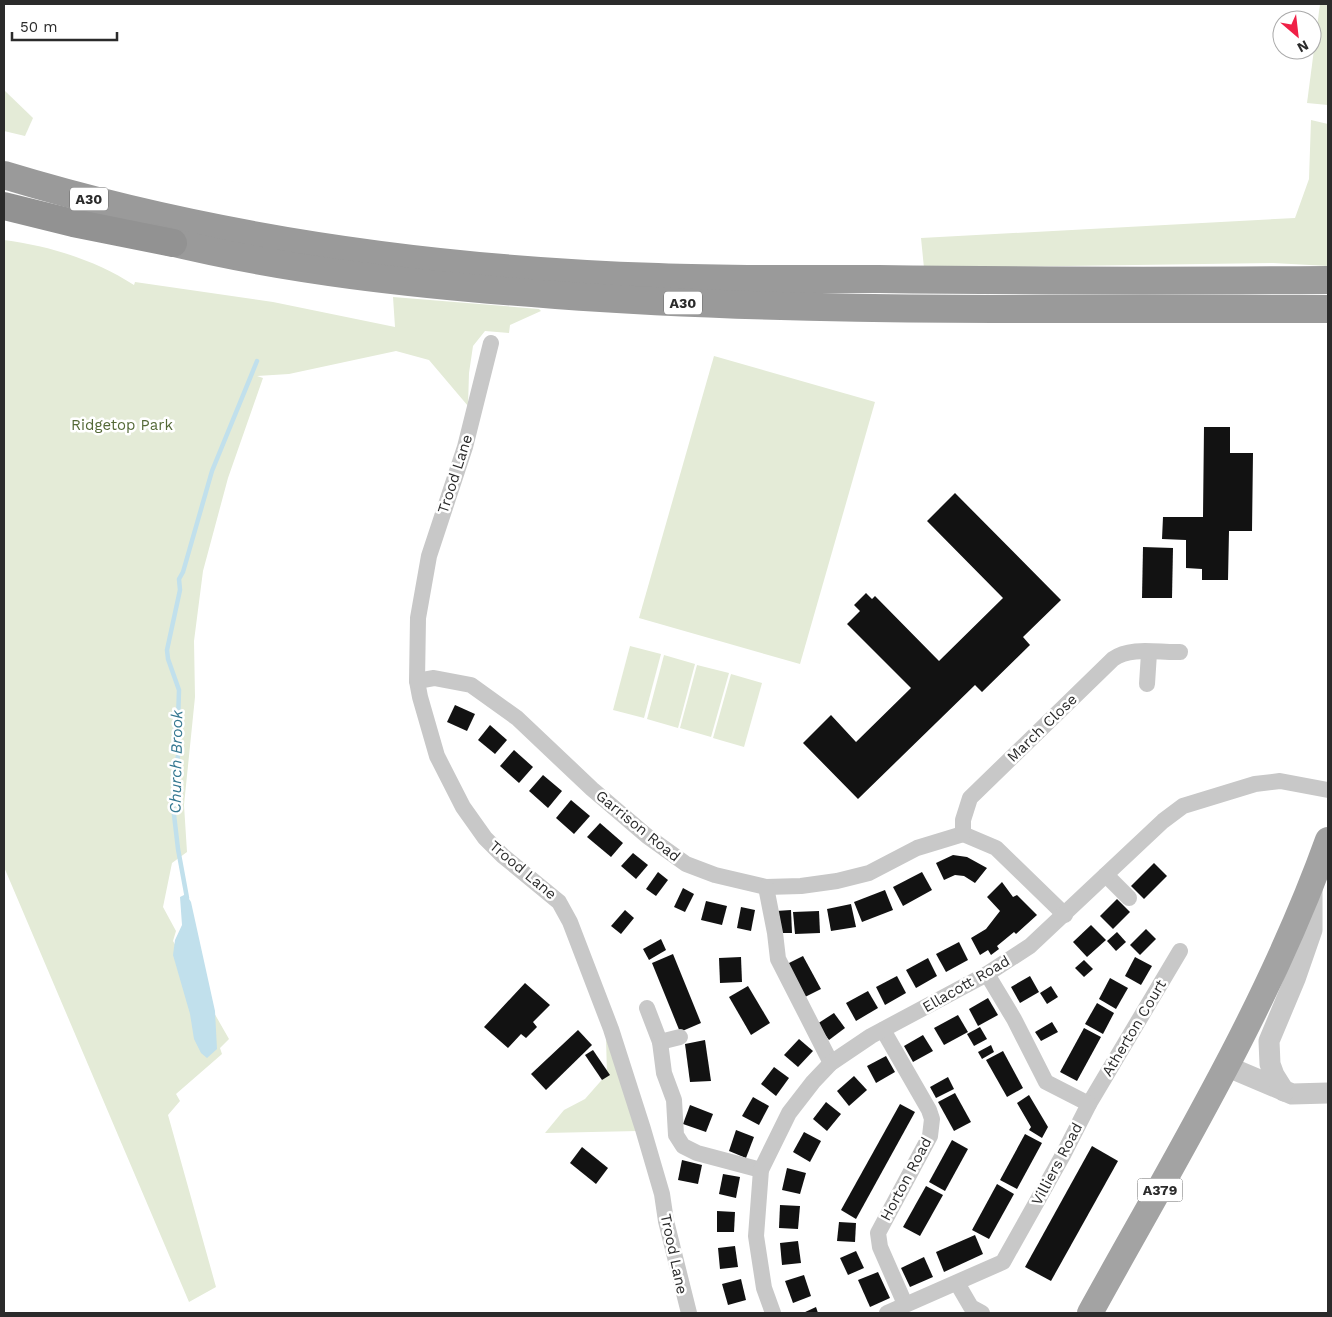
<svg xmlns="http://www.w3.org/2000/svg" width="1332" height="1317" viewBox="0 0 1332 1317" font-family="'Work Sans',sans-serif">
<rect width="100%" height="100%" fill="#fff"/>
<g fill="#e4ebd7">
<polygon points="1320,4 1328,4 1328,105 1307,103"/>
<polygon points="4,90 33,118 25,136 4,131"/>
<polygon points="1311,120 1328,124 1328,266 1273,263 924,268 921,238 1295,218 1309,179"/>
<path d="M4,240C50,246 95,260 134,285L135,282L273,302L395,327L393,297L539,309L541,311L510,325L509,333L485,331L473,346L469,373L468,406L429,360L396,351L289,374L257,376L263,378L228,478L203,571L194,641L195,697L184,805L187,852L172,863L163,907L176,931L173,941L229,1039L220,1048L222,1054L176,1094L180,1101L168,1115L216,1287L189,1302L4,867Z"/>
<polygon points="714,356 875,402 800,664 639,618"/>
<polygon points="630,646 661,654 644,718 613,710"/>
<polygon points="664,655 695,664 678,728 647,719"/>
<polygon points="697,665 729,673 711,737 680,728"/>
<polygon points="731,674 762,683 744,747 713,738"/>
<polygon points="606,1038 638,1131 545,1133 564,1110 585,1099 607,1074"/>
</g>
<polygon fill="#c1e0ec" points="186,894 191,902 215,1011 217,1049 207,1058 201,1053 194,1039 190,1014 173,955 175,940 182,925 180,897"/>
<g fill="none" stroke-linecap="round" stroke-linejoin="round">
<polyline stroke="#c1e0ec" stroke-width="4.5" points="187,898 178,849 173,806 173,792 176,781 174,774 180,747 175,729 178,722 179,690 168,659 167,650 180,590 179,579 183,572 212,471 257,361"/>
</g>
<g fill="#121212">
<polygon points="1204,427 1230,427 1230,453 1253,453 1252,531 1229,531 1228,580 1202,580 1202,569 1186,568 1186,540 1162,539 1163,517 1203,517"/>
<polygon points="955,493 1061,600 1023,637 1030,645 982,692 975,685 858,799 803,743 831,715 856,742 911,688 847,624 860,611 854,605 866,593 872,599 875,596 939,661 1003,598 927,521"/>
<polygon points="1143,547 1173,548 1172,598 1142,598"/>
<polygon points="455,705 475,714 467,731 447,722"/>
<polygon points="490,725 507,740 495,754 478,740"/>
<polygon points="514,750 533,767 519,783 500,766"/>
<polygon points="543,775 562,791 548,808 529,791"/>
<polygon points="571,800 590,816 574,834 556,818"/>
<polygon points="600,823 623,843 611,857 587,837"/>
<polygon points="633,853 648,865 636,879 621,866"/>
<polygon points="953,855 967,857 987,868 975,883 964,876 955,875 944,880 936,863"/>
<polygon points="1154,863 1167,876 1144,899 1131,886"/>
<polygon points="658,872 668,880 656,896 646,889"/>
<polygon points="922,872 932,890 903,906 893,887"/>
<polygon points="1002,882 1013,897 1017,895 1037,915 1016,934 1014,932 997,946 999,949 991,955 988,950 980,955 971,938 986,929 1000,911 987,897"/>
<polygon points="683,888 694,894 685,912 674,907"/>
<polygon points="885,890 893,910 862,922 854,902"/>
<polygon points="1117,899 1130,912 1113,929 1100,916"/>
<polygon points="706,901 727,906 722,925 701,920"/>
<polygon points="851,904 856,927 831,931 827,909"/>
<polygon points="741,907 755,910 751,931 737,928"/>
<polygon points="625,910 634,918 621,934 611,926"/>
<polygon points="791,910 792,933 776,933 776,911"/>
<polygon points="819,911 820,933 795,934 793,912"/>
<polygon points="1091,925 1106,940 1087,957 1073,942"/>
<polygon points="1146,929 1156,939 1140,955 1130,945"/>
<polygon points="1117,932 1126,942 1116,951 1107,941"/>
<polygon points="661,939 666,950 649,960 643,949"/>
<polygon points="959,942 968,960 946,972 936,954"/>
<polygon points="673,954 701,1023 680,1032 652,963"/>
<polygon points="803,956 821,989 805,997 787,964"/>
<polygon points="741,957 742,982 720,983 719,958"/>
<polygon points="1135,957 1152,966 1141,985 1125,976"/>
<polygon points="928,958 937,976 916,988 906,970"/>
<polygon points="1084,960 1093,969 1084,977 1075,968"/>
<polygon points="897,976 906,993 885,1005 876,987"/>
<polygon points="1030,976 1039,992 1020,1003 1011,987"/>
<polygon points="1110,978 1128,988 1116,1009 1099,999"/>
<polygon points="525,983 550,1005 533,1022 537,1027 526,1038 521,1034 508,1048 484,1027"/>
<polygon points="748,986 770,1023 751,1035 729,997"/>
<polygon points="1051,986 1058,997 1047,1004 1040,993"/>
<polygon points="868,991 878,1008 856,1021 846,1003"/>
<polygon points="988,998 998,1015 978,1026 969,1009"/>
<polygon points="1097,1003 1114,1013 1103,1034 1085,1024"/>
<polygon points="834,1013 845,1028 829,1040 817,1024"/>
<polygon points="958,1015 968,1032 944,1045 934,1028"/>
<polygon points="1052,1022 1058,1032 1041,1041 1035,1032"/>
<polygon points="980,1027 987,1039 974,1046 967,1034"/>
<polygon points="1084,1028 1101,1037 1077,1081 1060,1072"/>
<polygon points="578,1030 592,1045 546,1090 531,1074"/>
<polygon points="923,1035 933,1051 913,1062 904,1046"/>
<polygon points="799,1039 813,1051 798,1067 784,1055"/>
<polygon points="705,1040 711,1081 690,1082 685,1044"/>
<polygon points="991,1045 994,1052 982,1059 978,1052"/>
<polygon points="593,1050 610,1075 602,1080 585,1055"/>
<polygon points="1003,1051 1023,1088 1007,1097 986,1060"/>
<polygon points="886,1056 895,1072 876,1083 867,1066"/>
<polygon points="774,1067 789,1078 776,1096 761,1084"/>
<polygon points="854,1076 867,1090 849,1106 837,1091"/>
<polygon points="948,1077 954,1089 936,1098 930,1087"/>
<polygon points="955,1093 971,1122 954,1131 938,1102"/>
<polygon points="1029,1095 1048,1127 1042,1138 1029,1130 1031,1127 1017,1103"/>
<polygon points="753,1097 769,1106 759,1125 742,1116"/>
<polygon points="826,1102 841,1114 827,1131 813,1119"/>
<polygon points="900,1104 915,1112 856,1219 841,1210"/>
<polygon points="690,1105 713,1114 706,1132 683,1124"/>
<polygon points="736,1130 754,1137 746,1158 729,1151"/>
<polygon points="804,1132 821,1141 810,1162 793,1152"/>
<polygon points="1025,1134 1042,1143 1017,1189 1000,1180"/>
<polygon points="952,1140 968,1149 945,1191 929,1182"/>
<polygon points="1092,1146 1118,1161 1051,1281 1025,1267"/>
<polygon points="582,1147 608,1168 596,1184 570,1163"/>
<polygon points="682,1160 702,1165 698,1184 678,1180"/>
<polygon points="787,1168 806,1173 800,1194 782,1190"/>
<polygon points="723,1174 740,1177 736,1198 719,1194"/>
<polygon points="997,1184 1014,1194 989,1239 972,1230"/>
<polygon points="926,1186 943,1195 920,1236 903,1227"/>
<polygon points="780,1205 800,1206 798,1229 779,1228"/>
<polygon points="717,1211 735,1212 734,1232 717,1232"/>
<polygon points="839,1222 856,1223 855,1242 837,1241"/>
<polygon points="975,1235 983,1254 944,1272 936,1252"/>
<polygon points="798,1241 801,1263 782,1265 780,1243"/>
<polygon points="735,1246 738,1267 720,1269 718,1248"/>
<polygon points="856,1251 864,1268 848,1275 840,1258"/>
<polygon points="924,1257 933,1277 910,1287 901,1268"/>
<polygon points="878,1272 890,1298 870,1307 858,1280"/>
<polygon points="804,1275 811,1296 793,1303 785,1281"/>
<polygon points="741,1279 746,1300 728,1305 722,1284"/>
<polygon points="816,1307 818,1313 803,1313"/>
</g>
<g fill="none" stroke-linecap="round" stroke-linejoin="round">
<g stroke="#c8c8c8" stroke-width="16">
<polyline points="491,343 465,447 429,556 418,618 417,681 420,697 437,756 463,807 485,838 503,856 559,902 570,922 611,1029 643,1129 662,1194 666,1221 689,1313"/>
<polyline points="417,681 434,678 471,685 517,718 592,789 647,836 686,864 715,875 766,887 801,886 837,881 869,873 917,848 963,834 996,848 1065,915"/>
<polyline points="1147,684 1149,653"/>
<path d="M963,834V820L970,798L1113,659C1131,646 1159,653 1180,652"/>
<polyline points="1106,875 1129,898"/>
<polyline points="766,887 775,933 778,959 831,1063"/>
<polyline points="647,1008 660,1042 664,1073 674,1100 676,1135 683,1146 697,1153 761,1170"/>
<polyline points="883,1030 929,1110 932,1119 930,1136 878,1233 880,1247 905,1304"/>
<polyline points="660,1042 680,1037"/>
<polyline points="1089,1104 1180,951"/>
<polyline points="957,1283 971,1307 982,1313"/>
<polyline points="773,1313 764,1288 756,1236 761,1170 789,1113 813,1082 831,1063 871,1036 987,974 1030,946 1163,821 1183,806 1255,784 1280,781 1328,790"/>
<polyline points="887,1313 1003,1262 1063,1155 1089,1104 1046,1082 1014,1019 987,974"/>
</g>
<g stroke="#c8c8c8" stroke-width="21">
<polyline points="1226,1066 1292,1094 1328,1093"/>
<polyline points="1284,1091 1274,1075 1270,1064 1269,1041 1295,979 1312,930 1312,888"/>
</g>
<path stroke="#a3a3a3" stroke-width="26" d="M1090,1313C1175,1159 1268,1007 1328,840"/>
<g stroke="#9a9a9a" stroke-width="28">
<path d="M4,175C215,239 438,270 658,277C731,280 805,279 879,279C1029,281 1178,281 1328,280"/>
<path d="M150,237C283,271 419,285 556,295C812,314 1071,308 1328,309"/>
</g>
<polyline stroke="#929292" stroke-width="28" points="4,206 73,223 173,243"/>
</g>
<g text-anchor="middle" dominant-baseline="central" stroke-width="5" stroke-linejoin="round" paint-order="stroke">
<g fill="#fff" stroke="#6b6b6b" stroke-width="1">
<rect x="70" y="187.5" width="38" height="23" rx="4"/>
<rect x="664" y="291.5" width="38" height="23" rx="4"/>
<rect x="1137.5" y="1178.5" width="45" height="23" rx="4"/>
</g>
<g font-size="14" font-weight="bold" fill="#2b2b2b">
<text x="89" y="199">A30</text>
<text x="683" y="303">A30</text>
<text x="1160" y="1190">A379</text>
</g>
<g font-size="15" fill="#546937" stroke="#fff">
<text x="122" y="425">Ridgetop Park</text>
</g>
<g font-size="15" fill="#2b2b2b" stroke="#fff">
<text transform="translate(455 474) rotate(-72)">Trood Lane</text>
<text transform="translate(1042 728) rotate(-44)">March Close</text>
<text transform="translate(638 826) rotate(39)">Garrison Road</text>
<text transform="translate(523 870) rotate(40)">Trood Lane</text>
<text transform="translate(966 984) rotate(-30)">Ellacott Road</text>
<text transform="translate(1134 1028) rotate(-59)">Atherton Court</text>
<text transform="translate(1057 1164) rotate(-62)">Villiers Road</text>
<text transform="translate(906 1179) rotate(-62)">Horton Road</text>
<text transform="translate(674 1254) rotate(78)">Trood Lane</text>
</g>
<g font-size="16" font-style="italic" fill="#357891" stroke="#fff">
<text transform="translate(176 762) rotate(-89)">Church Brook</text>
</g>
</g>
<rect width="1332" height="1317" fill="none" stroke="#2b2b2b" stroke-width="10"/>
<g transform="translate(1297 35) rotate(152)"><circle r="24" fill="#ffffff" stroke="#aaaaaa"/>
<path d="M0-4L9 19L0 12L-9 19Z" fill="#f02046"/>
<text y="-8" font-size="14" font-weight="bold" text-anchor="middle" fill="#2b2b2b">N</text>
</g>
<path d="M12 32v8h105v-8" fill="none" stroke="#2b2b2b" stroke-width="2.5"/>
<text x="20" y="32" font-size="15" fill="#2b2b2b" stroke="#ffffff" stroke-width="4" paint-order="stroke">50 m</text>
</svg>
